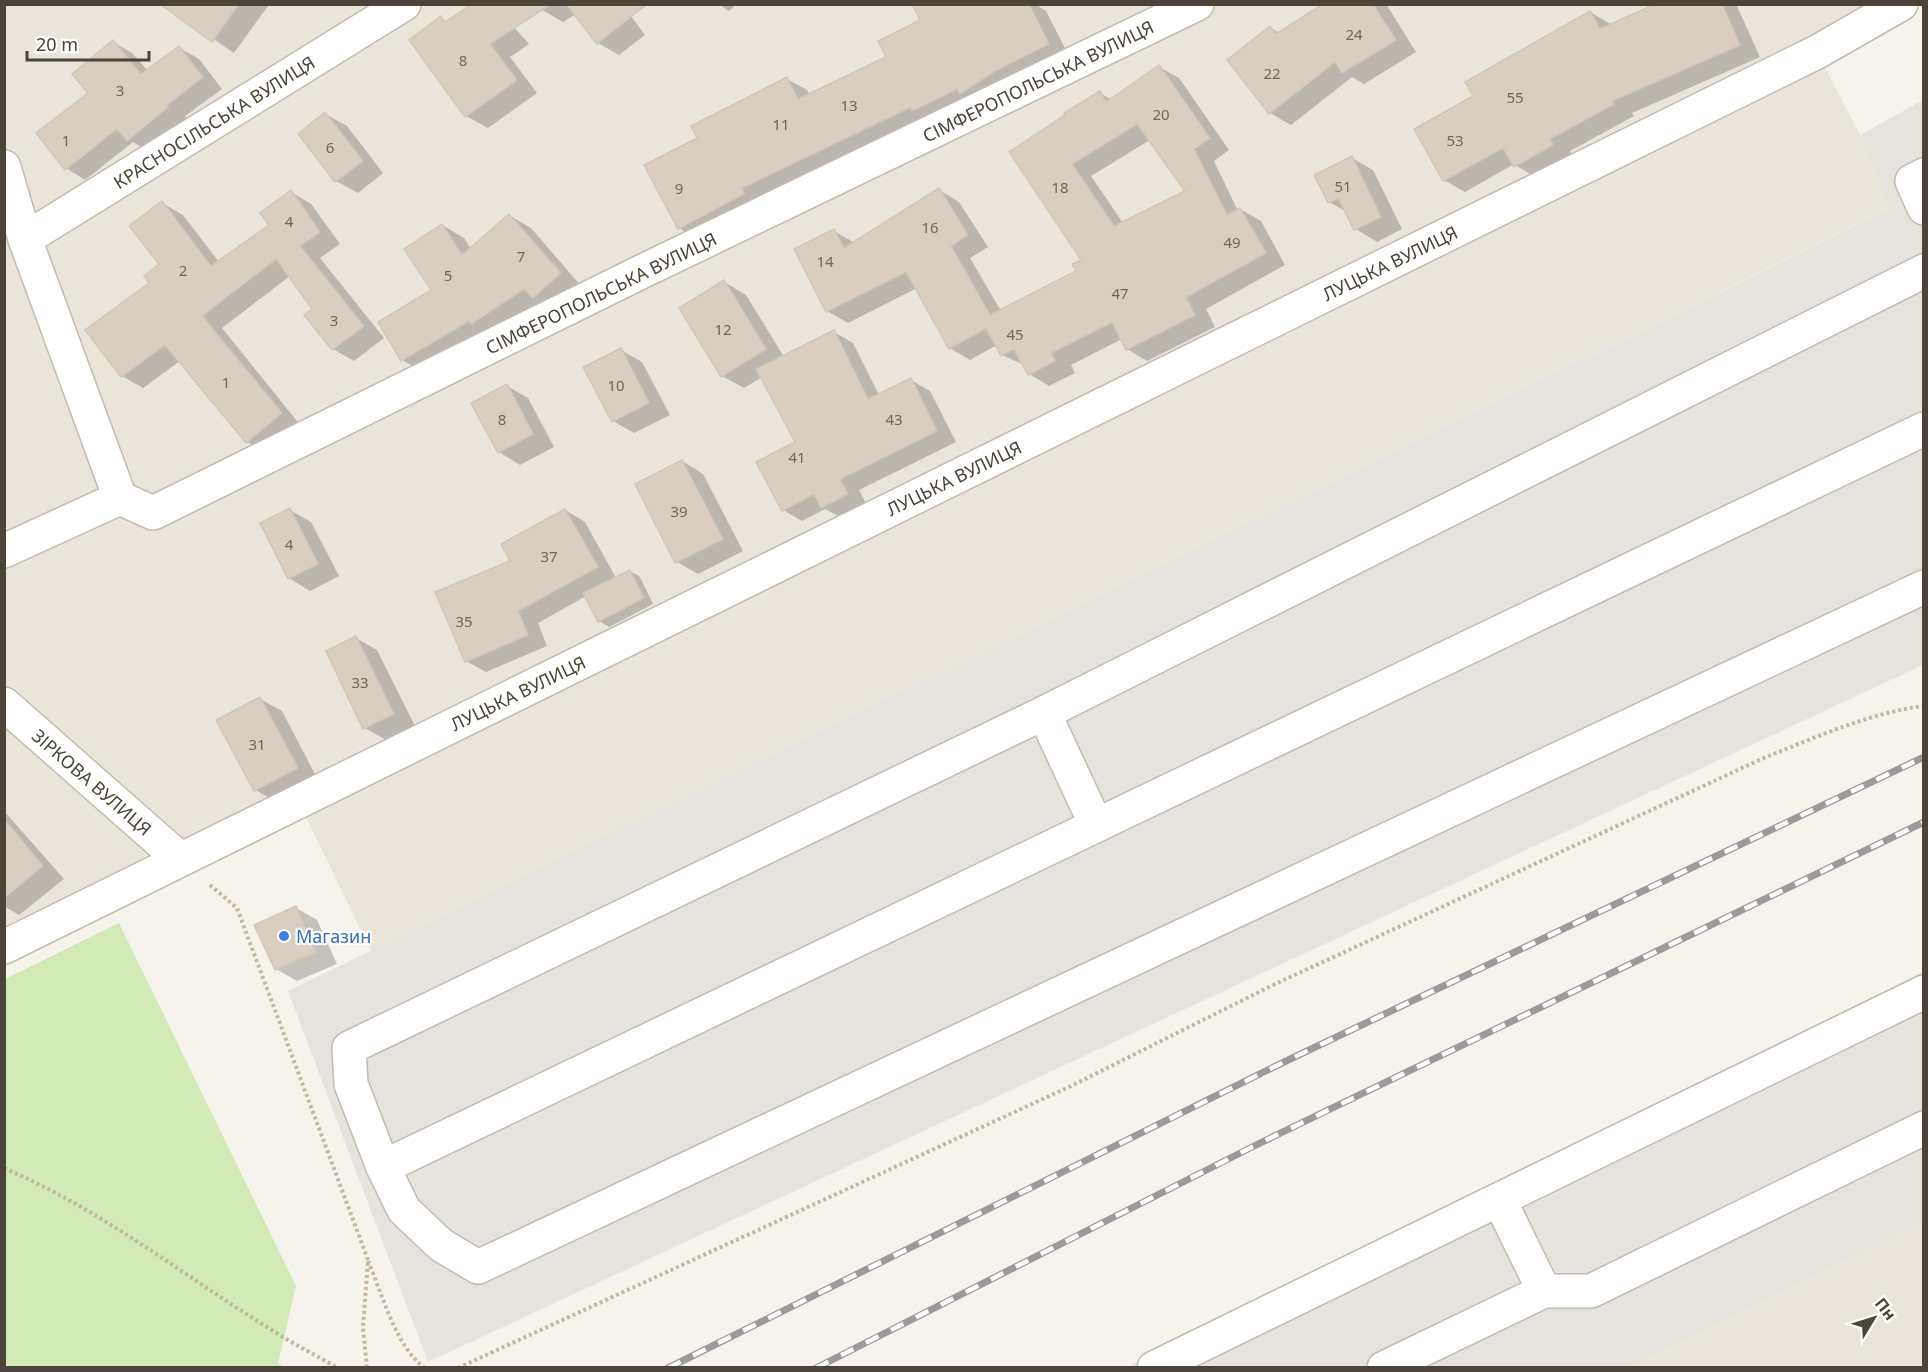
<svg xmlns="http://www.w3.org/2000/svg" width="1928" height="1372" viewBox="0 0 1928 1372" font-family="'Noto Sans',sans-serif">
<rect width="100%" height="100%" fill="#f6f3ec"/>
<g fill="#eae5da">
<polygon points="5,5 1901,5 1817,52 1860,135 1891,208 371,951 298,801 5,947"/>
<polygon points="1923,1224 1923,1367 1629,1367"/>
</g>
<g fill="#e6e2dd">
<polygon points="1923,100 1923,665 428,1362 288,991 1890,209 1860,135"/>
<polygon points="1923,972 1923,1224 1629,1367 1125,1368"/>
</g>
<polygon fill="#d2eab5" points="119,923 296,1286 278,1363 284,1367 5,1367 5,979"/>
<g fill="#0003" fill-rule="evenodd">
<polygon points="162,4 266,4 268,6 234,53"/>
<polygon points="539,4 622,4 645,35 619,55 598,43 576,14 563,22 542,10"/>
<polygon points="718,4 737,4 729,11"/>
<polygon points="1015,4 1035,4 1046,11 1069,56 699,240 679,228 699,139 787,79 807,90 810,95"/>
<polygon points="1326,4 1386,4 1416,52 1364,84 1352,77 1291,125 1270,113 1270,28 1280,33"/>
<polygon points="1659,4 1736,4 1760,57 1632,113 1634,116 1570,151 1573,157 1536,178 1514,164 1465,192 1444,180 1475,96 1590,12 1612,25"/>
<polygon points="501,13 529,44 510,57 537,93 488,128 466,116 414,44"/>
<polygon points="113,42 132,53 148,71 180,48 199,59 222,89 185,116 186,118 148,151 133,142 85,180 66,168 90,93"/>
<path d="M1159,67L1179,78L1229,150L1214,161L1238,211L1240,209L1261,221L1285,265L1206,309L1215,327L1147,361L1127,349L1122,339L1071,365L1075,373L1049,386L1029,374L1024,365L1002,355L997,345L970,360L950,348L917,288L848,323L827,311L834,231L855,243L939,190L959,202L988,247L970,258L1001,311L1078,271L1084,260L1011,153L1100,93L1112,100ZM1150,140L1187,192L1123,223L1091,176Z"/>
<polygon points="325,114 347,126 383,173 358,193 336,181 300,134"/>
<polygon points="1352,158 1373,170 1402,229 1377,242 1356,229 1347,212 1329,202"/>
<polygon points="291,192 311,204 340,244 320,258 384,338 354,361 333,349 306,315 314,309 290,276 222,328 301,426 267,454 247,442 180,361 143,388 122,376 151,283 161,264 162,203 183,215 219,262 271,226"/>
<polygon points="510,216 531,228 581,286 424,372 402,360 433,291 442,225 464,238 471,249"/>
<polygon points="724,282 746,295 784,357 834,332 853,343 879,395 911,380 930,391 956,442 859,490 867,505 842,518 825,509 802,521 783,510 797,442 762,377 744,388 722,376"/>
<polygon points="621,350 642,362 670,415 634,433 613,421"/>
<polygon points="507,386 528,398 554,447 520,465 499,452"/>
<polygon points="682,461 703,474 743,551 698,574 677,562"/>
<polygon points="290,510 311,522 339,576 310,591 289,578"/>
<polygon points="565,510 585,522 616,578 630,571 640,577 653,604 609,627 599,621 586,596 538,623 547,646 486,672 466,661 512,562"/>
<polygon points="356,638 377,650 415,726 386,740 365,728"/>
<polygon points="260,699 282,711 318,780 277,802 255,790"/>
<polygon points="4,811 64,879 19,915 4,906"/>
<polygon points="296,908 317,920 337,964 297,981 276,969"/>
</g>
<g fill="#d8cfc1" stroke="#d3c7b4" stroke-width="1.5" fill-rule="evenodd">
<polygon points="160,4 239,4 212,42"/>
<polygon points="472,4 551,4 490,44 517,80 465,117 409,40 441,16 445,22"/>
<polygon points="566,4 647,4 597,44"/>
<polygon points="912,4 1029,4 1049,44 995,71 960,94 957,89 912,111 911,107 742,188 744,194 678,229 644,165 697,138 691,126 787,77 798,99 886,57 878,41 920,20"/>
<polygon points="1323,4 1373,4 1396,40 1342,73 1335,62 1269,114 1227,60 1270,26 1276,34"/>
<polygon points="1655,4 1722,4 1740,45 1612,101 1614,104 1550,139 1553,145 1514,167 1503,148 1443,181 1414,129 1473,96 1465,82 1590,11 1600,29"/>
<polygon points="113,40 141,74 179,46 203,77 167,105 168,107 127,141 117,129 65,170 36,133 88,93 72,74"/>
<path d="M1159,65L1210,138L1194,149L1227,215L1240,208L1266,253L1186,297L1195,315L1126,350L1112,322L1051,353L1055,361L1028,375L1014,349L1001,356L986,328L949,349L906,272L826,312L794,249L834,229L844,248L939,188L968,235L951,246L990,315L1076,271L1072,264L1081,260L1009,152L1065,115L1064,113L1100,91L1106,102ZM1137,124L1185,191L1114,226L1072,164Z"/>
<polygon points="325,112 363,161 335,182 298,134"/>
<polygon points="1352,156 1381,217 1354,230 1338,198 1328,203 1314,175"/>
<polygon points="291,190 320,232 300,246 364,326 332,350 304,315 312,309 276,259 202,316 282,413 246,443 165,345 121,377 85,330 149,283 144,276 159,264 129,226 162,201 211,266 269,225 260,213"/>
<polygon points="509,214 561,273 533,298 524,289 471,324 469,321 401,361 378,322 431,290 404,249 442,224 462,255"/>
<polygon points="724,280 766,349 721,377 679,308"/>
<polygon points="834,330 868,399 911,378 937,431 840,479 848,494 821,508 814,494 782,511 756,462 795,442 756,369"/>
<polygon points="621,348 649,403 612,422 583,367"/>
<polygon points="507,384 533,434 498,453 471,403"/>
<polygon points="682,460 723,539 675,563 635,484"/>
<polygon points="290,508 318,564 288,579 260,523"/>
<polygon points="565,509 598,567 518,611 528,635 465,662 435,592 510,561 501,544"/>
<polygon points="630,570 644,598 598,622 583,593"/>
<polygon points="356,636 394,714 363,729 326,651"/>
<polygon points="260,697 298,768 254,791 216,720"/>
<polygon points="4,819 43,866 4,898"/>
<polygon points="296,906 316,952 275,970 254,925"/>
</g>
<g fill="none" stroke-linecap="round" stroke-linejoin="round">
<defs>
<g id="minor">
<polyline points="4,167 25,239 120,498"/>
<polyline points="1924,175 1912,181 1924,208"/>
<polyline points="25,239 404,4"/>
<polyline points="1924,271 1044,713 349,1048 351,1084 383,1167 404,1210 441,1245 478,1267 1924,587"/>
<polyline points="4,551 120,498 153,513 641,272 1197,4"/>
<polyline points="4,704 180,859"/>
<polyline points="1044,713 1096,825"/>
<polyline points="4,947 1817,52 1901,4"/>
<polyline points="383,1167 1924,429"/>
<polyline points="1500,1201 1544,1291"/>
<polyline points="1154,1368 1924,992"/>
<polyline points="1384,1368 1544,1291 1591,1291 1924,1128"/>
</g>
</defs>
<use href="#minor" stroke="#c2bbae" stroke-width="36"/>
<g stroke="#c4b79f" stroke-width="4" stroke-dasharray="3 3" stroke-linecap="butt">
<polyline points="210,885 237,908 368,1260 363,1327 367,1368"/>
<path d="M4,1168C100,1209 183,1275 270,1329C292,1343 315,1355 338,1368"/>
<path d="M368,1261C382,1293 396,1348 425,1368"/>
<path d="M458,1368L1069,1087L1271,986L1766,757C1817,737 1869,713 1924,706"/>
</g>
<use href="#minor" stroke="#fff" stroke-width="33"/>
<defs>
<g id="rail">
<polyline points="668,1368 1284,1062 1924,757"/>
<polyline points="816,1368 1256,1145 1924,822"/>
</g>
</defs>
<use href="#rail" stroke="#9a9a9a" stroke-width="7"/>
<use href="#rail" stroke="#fff" stroke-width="4.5" stroke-dasharray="14" stroke-linecap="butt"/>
</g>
<circle fill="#3f7fe0" stroke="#fff" stroke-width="2" cx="284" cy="936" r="6"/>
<g text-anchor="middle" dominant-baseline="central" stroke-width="4.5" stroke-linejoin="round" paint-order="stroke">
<g font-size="15" fill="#6e675b">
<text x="1354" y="34">24</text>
<text x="463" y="60">8</text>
<text x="1272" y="73">22</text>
<text x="120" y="90">3</text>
<text x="1515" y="97">55</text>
<text x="849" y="105">13</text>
<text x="1161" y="114">20</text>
<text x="781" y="124">11</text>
<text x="66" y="140">1</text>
<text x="1455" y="140">53</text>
<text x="330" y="147">6</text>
<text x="1343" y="186">51</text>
<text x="1060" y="187">18</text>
<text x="679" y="188">9</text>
<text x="289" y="221">4</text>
<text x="930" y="227">16</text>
<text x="1232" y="242">49</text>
<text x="521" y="256">7</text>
<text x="825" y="261">14</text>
<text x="183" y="270">2</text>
<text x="448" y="275">5</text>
<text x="1120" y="293">47</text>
<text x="334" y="320">3</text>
<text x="723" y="329">12</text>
<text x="1015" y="334">45</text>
<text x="226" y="382">1</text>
<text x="616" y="385">10</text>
<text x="502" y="419">8</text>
<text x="894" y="419">43</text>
<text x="797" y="457">41</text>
<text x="679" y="511">39</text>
<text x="289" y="544">4</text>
<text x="549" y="556">37</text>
<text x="464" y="621">35</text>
<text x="360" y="682">33</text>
<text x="257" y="744">31</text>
</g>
<g font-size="18" fill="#4b4439" stroke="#fff">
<text transform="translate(1038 81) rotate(-26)">СІМФЕРОПОЛЬСЬКА ВУЛИЦЯ</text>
<text transform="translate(214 122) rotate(-32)">КРАСНОСІЛЬСЬКА ВУЛИЦЯ</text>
<text transform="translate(1390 263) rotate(-26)">ЛУЦЬКА ВУЛИЦЯ</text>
<text transform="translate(601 293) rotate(-26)">СІМФЕРОПОЛЬСЬКА ВУЛИЦЯ</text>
<text transform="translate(954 478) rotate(-26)">ЛУЦЬКА ВУЛИЦЯ</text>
<text transform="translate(518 693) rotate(-26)">ЛУЦЬКА ВУЛИЦЯ</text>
<text transform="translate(92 782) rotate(41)">ЗІРКОВА ВУЛИЦЯ</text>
</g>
<g font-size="18" fill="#366cbe" stroke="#fff" text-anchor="start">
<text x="296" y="936">Магазин</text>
</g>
</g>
<rect width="1928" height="1372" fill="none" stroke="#4b4439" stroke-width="12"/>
<g transform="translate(1874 1318) rotate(52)" stroke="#ffffff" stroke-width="4.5" paint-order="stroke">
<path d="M0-4.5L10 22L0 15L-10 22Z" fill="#4b4439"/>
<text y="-9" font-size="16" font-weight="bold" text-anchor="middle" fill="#4b4439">Пн</text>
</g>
<path d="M27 51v9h122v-9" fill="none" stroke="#4b4439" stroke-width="3"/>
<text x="36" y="51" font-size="18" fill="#4b4439" stroke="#ffffff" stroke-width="4.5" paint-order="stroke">20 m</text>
</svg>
